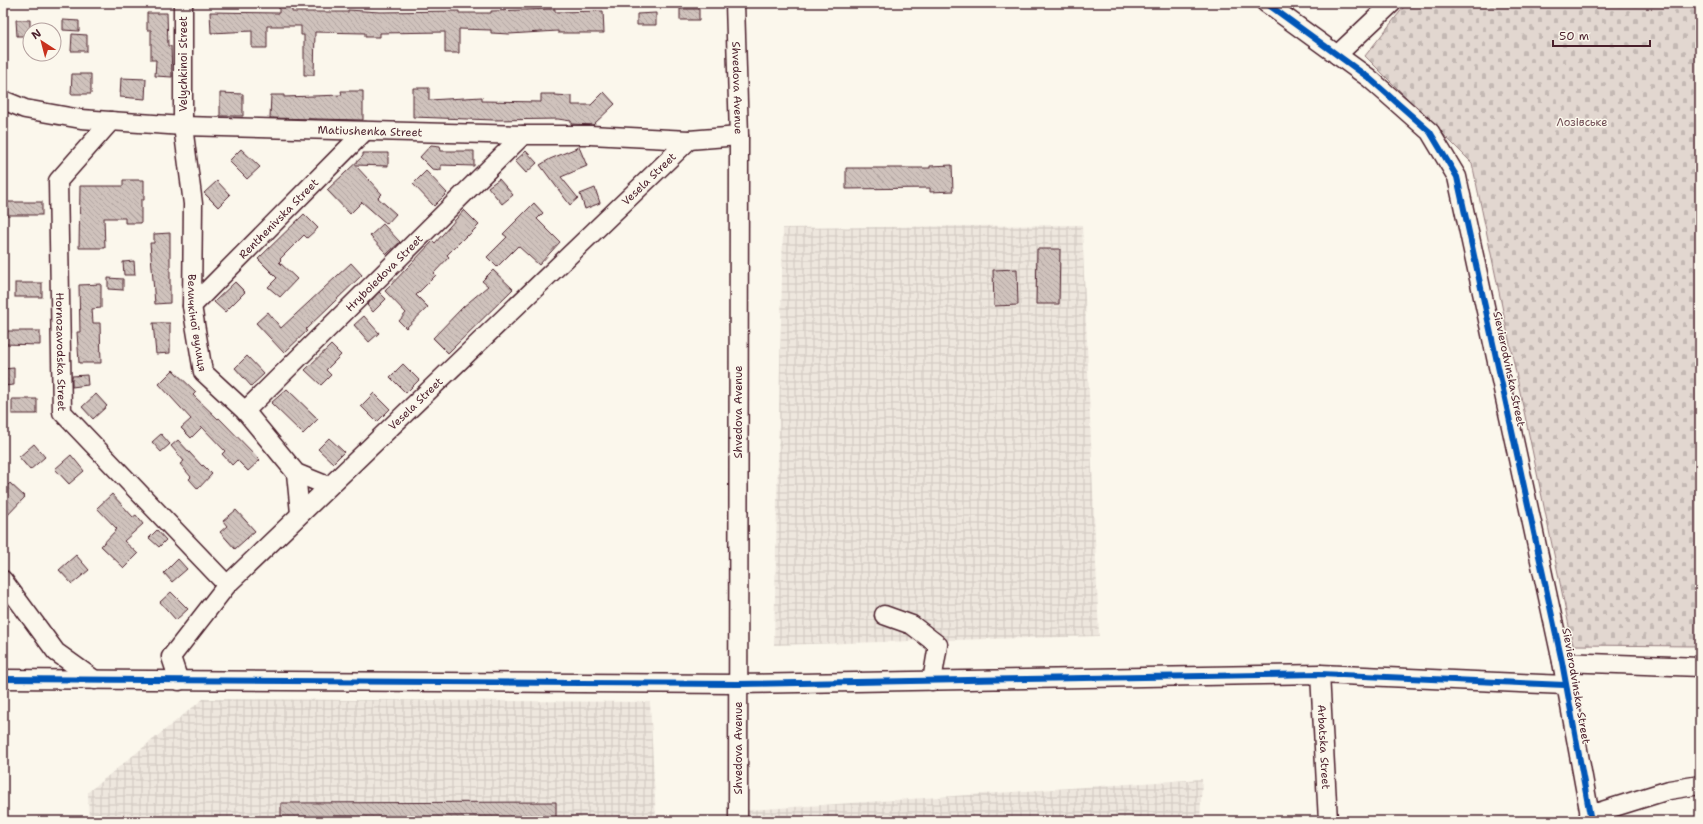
<svg xmlns="http://www.w3.org/2000/svg" width="1703" height="824" viewBox="0 0 1703 824" font-family="'Shantell Sans',sans-serif">
<defs>
<pattern id="industrial-grid" width="8" height="8" patternUnits="userSpaceOnUse"><rect width="8" height="8" fill="#eee7de"/><path d="M0 4h8M4 0v8" fill="none" stroke="#cec6bf"/></pattern>
<pattern id="cemetery-stones" width="16" height="16" patternUnits="userSpaceOnUse"><rect width="16" height="16" fill="#e2d7d0"/><path d="M2 7V4a2 2 0 0 1 4 0v3zM10 15v-3a2 2 0 0 1 4 0v3z" fill="#c3b8b3"/></pattern>
<pattern id="building-back-hatch" width="6" height="6" patternUnits="userSpaceOnUse"><rect width="6" height="6" fill="#cfc2bc"/><path d="M-1 5l2 2M0 0l6 6M5-1l2 2" fill="none" stroke="#b3a6a2"/></pattern>
</defs>
<rect width="100%" height="100%" fill="#fbf7ec"/>
<filter id="ink" filterUnits="userSpaceOnUse"><feTurbulence type="fractalNoise" baseFrequency=".025" numOctaves="2"/><feDisplacementMap in="SourceGraphic" scale="8" xChannelSelector="R" yChannelSelector="G"/><feConvolveMatrix kernelMatrix="1 2 1 2 8 2 1 2 1" color-interpolation-filters="sRGB"/></filter>
<g filter="url(#ink)">
<g fill="url(#industrial-grid)">
<polygon points="1082,225 1099,636 774,645 783,228"/>
<polygon points="203,699 650,702 656,821 89,821 88,792"/>
<polygon points="1202,779 1200,821 748,821 748,810"/>
</g>
<polygon fill="url(#cemetery-stones)" stroke="#967b7e" points="1407,3 1700,3 1700,646 1573,645 1472,163 1365,56"/>
<g fill="url(#building-back-hatch)" stroke="#4a1f2b">
<polygon points="279,6 292,6 292,12 348,12 348,10 380,12 459,11 459,13 491,13 491,11 555,9 555,12 603,11 604,33 558,33 558,31 509,34 491,33 491,30 459,29 459,53 445,53 445,32 380,33 380,37 365,37 365,33 315,32 314,75 304,75 304,35 301,35 301,26 267,26 267,48 252,48 252,31 211,33 210,12 279,13"/>
<rect x="680" y="9" width="19" height="11"/>
<polygon points="147,13 167,13 168,46 171,46 172,77 155,76 156,60 151,60 151,30 147,30"/>
<polygon points="656,13 656,25 637,25 637,14"/>
<polygon points="16,20 30,20 30,36 17,36"/>
<polygon points="63,20 79,21 79,31 63,30"/>
<polygon points="72,34 87,35 87,51 71,51"/>
<polygon points="72,74 91,74 91,94 71,94"/>
<polygon points="121,78 146,79 145,99 120,97"/>
<polygon points="413,88 429,88 429,100 482,97 482,101 541,102 541,94 555,94 555,95 572,96 572,105 591,105 604,92 615,104 593,125 571,124 571,121 558,119 494,120 413,117"/>
<polygon points="341,91 363,91 363,120 270,118 271,95 284,95 284,97 342,95"/>
<polygon points="220,93 243,94 243,116 220,116"/>
<polygon points="431,145 440,146 441,151 474,151 474,166 441,165 441,170 432,169 420,157"/>
<polygon points="579,147 587,166 561,177 578,198 570,205 540,165 550,159"/>
<polygon points="241,149 260,167 247,179 229,161"/>
<polygon points="526,151 537,163 526,173 515,161"/>
<polygon points="363,153 388,153 388,166 355,165 382,194 378,198 396,214 387,224 362,202 350,214 327,190 363,156"/>
<polygon points="952,165 953,191 930,192 930,188 846,189 846,168 930,168 930,166"/>
<polygon points="426,171 447,193 434,206 413,184"/>
<polygon points="499,179 513,195 502,204 488,187"/>
<polygon points="123,180 144,180 144,200 141,200 141,223 125,223 125,218 104,218 105,248 79,248 80,186 123,186"/>
<polygon points="217,181 230,195 218,207 204,193"/>
<polygon points="595,188 600,203 585,209 580,194"/>
<rect x="3" y="202" width="39" height="13"/>
<polygon points="534,203 543,213 537,219 560,242 539,265 518,246 497,267 487,257 507,237 503,234"/>
<polygon points="464,210 479,225 468,236 467,235 447,255 449,257 434,273 436,275 416,295 428,307 406,328 399,321 406,313 385,291 433,241 435,243"/>
<polygon points="304,214 318,228 307,238 304,235 280,259 281,260 279,262 297,279 280,297 268,287 277,278 258,259"/>
<polygon points="383,224 400,242 387,254 370,236"/>
<polygon points="170,233 170,303 155,304 150,243 154,243 154,234"/>
<polygon points="1037,249 1060,249 1059,304 1036,304"/>
<polygon points="134,261 135,275 124,275 123,262"/>
<polygon points="351,263 362,275 305,330 307,331 284,353 256,323 268,312 281,328"/>
<polygon points="1017,269 1018,305 994,306 993,270"/>
<polygon points="493,270 513,289 448,353 433,338 463,307 488,286 482,281"/>
<polygon points="108,278 123,279 123,290 108,289"/>
<polygon points="235,282 245,292 225,312 214,302"/>
<rect x="15" y="283" width="27" height="14"/>
<polygon points="101,284 101,308 92,309 93,323 100,323 101,363 79,363 77,332 80,332 79,285"/>
<polygon points="379,292 386,299 373,312 367,305"/>
<polygon points="364,316 379,333 369,342 354,325"/>
<polygon points="153,323 170,323 170,353 156,354"/>
<polygon points="3,331 40,331 40,345 3,344"/>
<polygon points="331,345 341,355 326,370 331,375 321,385 305,370"/>
<polygon points="247,356 264,374 251,386 235,368"/>
<polygon points="403,364 419,380 406,393 390,377"/>
<polygon points="14,368 14,385 3,386 3,369"/>
<polygon points="173,370 196,392 193,395 218,419 219,418 260,460 248,471 237,460 232,465 222,454 225,451 202,427 191,438 181,428 191,419 159,384"/>
<polygon points="87,375 88,385 72,387 72,376"/>
<polygon points="287,389 318,419 303,434 271,403"/>
<polygon points="374,393 390,409 377,422 361,406"/>
<polygon points="96,394 107,406 93,419 82,407"/>
<rect x="12" y="399" width="25" height="15"/>
<polygon points="161,434 170,444 161,452 152,442"/>
<polygon points="329,438 344,452 333,463 318,449"/>
<polygon points="178,440 202,466 203,465 212,474 198,489 189,479 191,477 180,464 184,461 171,446"/>
<polygon points="34,444 45,457 30,470 19,457"/>
<polygon points="71,455 84,471 69,484 55,469"/>
<polygon points="10,483 25,497 3,520 3,490"/>
<polygon points="112,494 133,517 136,515 143,524 124,541 138,554 124,568 101,546 117,529 97,508"/>
<polygon points="236,510 255,531 235,549 220,532 227,526 223,521"/>
<polygon points="157,530 166,540 159,547 149,538"/>
<polygon points="76,555 89,570 72,584 59,570"/>
<polygon points="178,559 187,569 172,582 164,573"/>
<polygon points="171,592 188,609 176,620 160,602"/>
<polygon points="556,802 556,821 281,821 281,803"/>
</g>
<g fill="none" stroke-linecap="round" stroke-linejoin="round">
<defs>
<g id="minor">
<path id="s1" d="M183,3V126L193,204L192,306L203,372L245,411L296,473L328,486"/>
<path id="s2" d="M735,3L739,136L738,821"/>
<polyline points="1266,3 1369,78 1430,132 1457,177 1562,662 1591,821"/>
<polyline points="1337,55 1392,3"/>
<path id="s3" d="M3,100L25,109L81,119L183,126L523,135H590L689,140L739,136"/>
<path id="s4" d="M111,121L58,181L62,412L227,585"/>
<path id="s5" d="M192,306L365,131"/>
<path id="s6" d="M245,411L523,135"/>
<polyline points="296,473 300,513"/>
<polyline points="3,580 56,652 95,680"/>
<polyline points="884,615 912,625 938,645 932,681"/>
<polyline points="1562,662 1700,667"/>
<path id="s7" d="M1320,674L1328,821"/>
<polyline points="3,679 738,684 1320,674 1565,685"/>
<path id="s8" d="M179,681L171,657L227,585L689,140"/>
<polyline points="1589,815 1669,790 1700,785"/>
</g>
</defs>
<use href="#minor" stroke="#4a1f2b" stroke-width="21"/>
<use href="#minor" stroke="#fbf7ec" stroke-width="18"/>
<defs>
<g id="cycleway">
<polyline points="1266,3 1369,78 1430,132 1457,177 1562,662 1591,821"/>
<polyline points="3,679 738,684 1320,674 1565,685"/>
</g>
</defs>
<use href="#cycleway" stroke="#fbf7ec" stroke-width="8"/>
<use href="#cycleway" stroke="#0057b8" stroke-width="6"/>
</g>
</g>
<g text-anchor="middle" dominant-baseline="central" stroke-width="3" stroke-linejoin="round" paint-order="stroke">
<g font-size="11" fill="#4a1f2b" stroke="#fbf7ec">
<text transform="translate(183 64) rotate(-90)">Velychkinoi Street</text>
<text stroke="none"><textPath href="#s2" startOffset="85">Shvedova Avenue</textPath></text>
<text stroke="none"><textPath href="#s3" startOffset="370">Matiushenka Street</textPath></text>
<text stroke="none"><textPath href="#s8" startOffset="702">Vesela Street</textPath></text>
<text stroke="none"><textPath href="#s5" startOffset="123">Renthenivska Street</textPath></text>
<text stroke="none"><textPath href="#s6" startOffset="196">Hryboiedova Street</textPath></text>
<text stroke="none"><textPath href="#s1" startOffset="321">Величкіної вулиця</textPath></text>
<text stroke="none"><textPath href="#s4" startOffset="251">Hornozavodska Street</textPath></text>
<text transform="translate(1509 369) rotate(78)">Sievierodvinska Street</text>
<text stroke="none"><textPath href="#s8" startOffset="378">Vesela Street</textPath></text>
<text transform="translate(738 412) rotate(-90)">Shvedova Avenue</text>
<text transform="translate(1576 686) rotate(80)">Sievierodvinska Street</text>
<text stroke="none"><textPath href="#s7" startOffset="73">Arbatska Street</textPath></text>
<text transform="translate(738 748) rotate(-90)">Shvedova Avenue</text>
</g>
<g font-size="11" fill="#704d54" stroke="#fbf7ec">
<text x="1582" y="122">Лозівське</text>
</g>
</g>
<rect width="1703" height="824" fill="none" stroke="#fbf7ec" stroke-width="16"/>
<rect x="8" y="8" width="1687" height="808" fill="none" stroke="#4a1f2b" stroke-width="1.5" filter="url(#ink)"/>
<g transform="translate(42 42) rotate(324)"><circle r="19" fill="#fbf7ec" stroke="#b4a19f"/>
<path d="M0-3L7 15L0 10L-7 15Z" fill="#c8321e"/>
<text y="-6" font-size="11" font-weight="bold" text-anchor="middle" fill="#4a1f2b">N</text>
</g>
<path d="M1553 40v6h97v-6" fill="none" stroke="#4a1f2b" stroke-width="2"/>
<text x="1559" y="40" font-size="12" fill="#4a1f2b" stroke="#fbf7ec" stroke-width="3" paint-order="stroke">50 m</text>
</svg>
